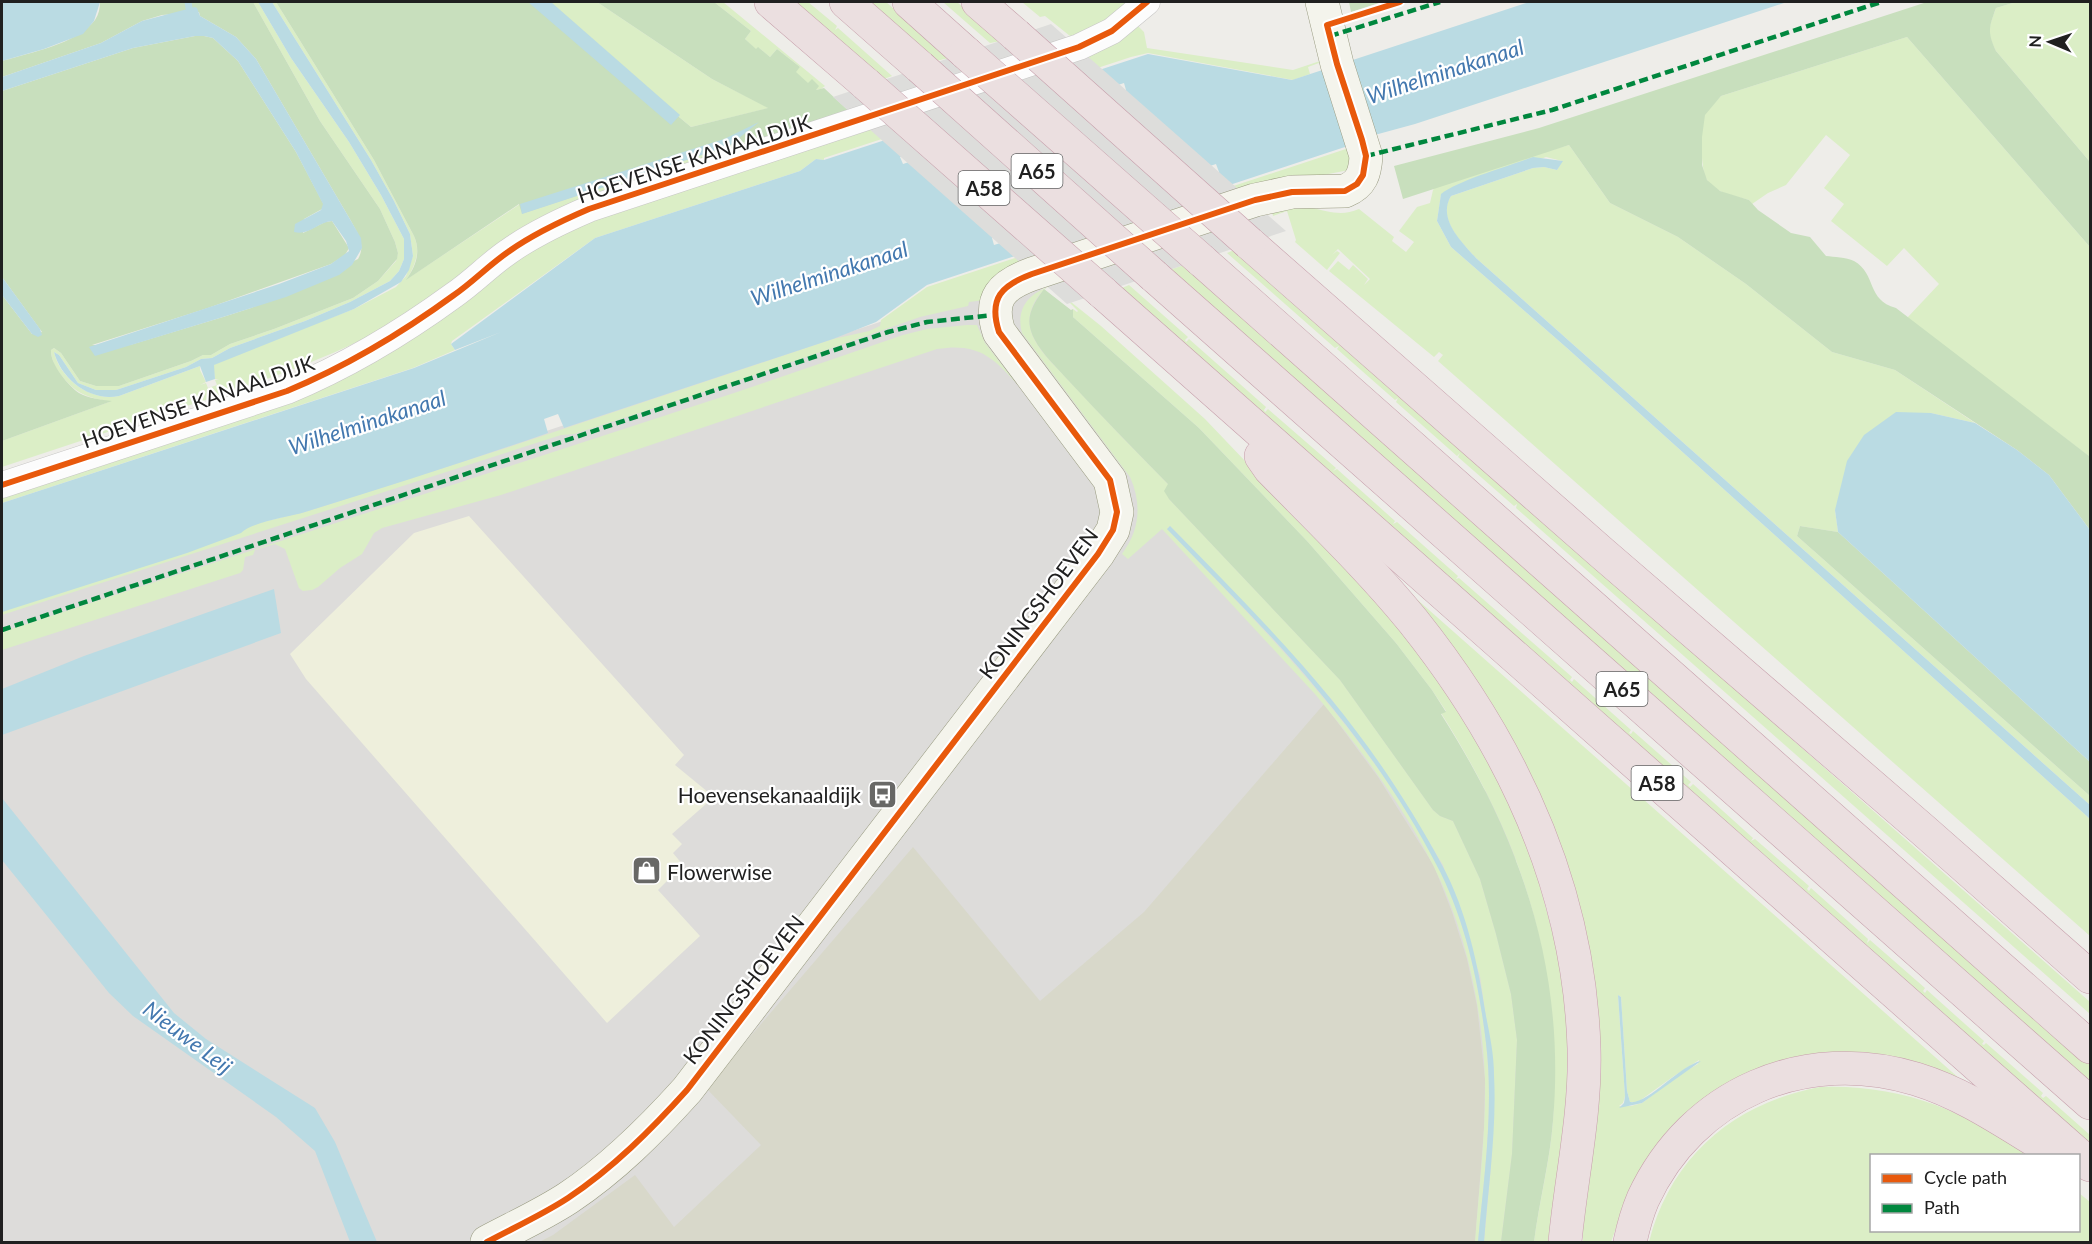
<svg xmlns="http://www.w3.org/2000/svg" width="2092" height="1244" viewBox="0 0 2092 1244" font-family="Lato,sans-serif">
<rect width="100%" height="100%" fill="#eeede9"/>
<polygon fill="#dddcda" points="1016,260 1514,823 1533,1242 2,1242 2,609 889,319"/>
<polygon fill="#d8d8ca" points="1324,704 1378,777 1434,866 1452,912 1467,959 1477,1006 1485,1079 1484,1128 1475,1242 539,1242 553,1235 635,1175 674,1227 761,1145 706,1088 913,847 1040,1001 1144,912"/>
<polygon fill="#eeefdc" points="469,516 684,755 675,765 714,797 672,834 682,844 673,853 683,865 658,890 700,936 607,1023 306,679 290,654 414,533"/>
<g fill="#dbeec6" fill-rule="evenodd">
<path d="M253,2H258L291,58L349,142L381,195L404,239V259L399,271L390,281L350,302L305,321L230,348L212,358L201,359L186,367L116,390H96L78,383L59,355L54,352C60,379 91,402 119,396L200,366V370L206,382L200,385L206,383L208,388L217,385L215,380L219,379H215L213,365L228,357L354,309L396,287L406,276L413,256L410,234L394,201L371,160L272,2H276L374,160L414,236C421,252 415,265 407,279L520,204L522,214L729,146L835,120L1075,40L1045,16L1040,17L1022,2H1131L1110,22L1079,40L581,206C497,235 441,302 361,340C301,369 238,390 174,410C117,429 59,448 2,467V441L109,402C102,399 93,399 85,395C71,390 50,366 51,350L54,348L61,353L80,381L96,386H119L191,361L203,355H211L230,344L274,329L353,298L378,281L396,261L398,253L395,242L380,209L320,121Z"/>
<polygon points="541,2 597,2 712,79 769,108 691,127"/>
<polygon points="714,2 723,2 825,86 821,89 815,90 795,72 800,67 777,49 770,57 759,48 756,50 745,39 751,31"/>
<polygon points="792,2 808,2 837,26 835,30 838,28 892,76 884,79"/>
<polygon points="865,2 886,2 949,58 936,61"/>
<polygon points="943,2 957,2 1001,41 990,43"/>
<path d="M2016,2H2090V162L1996,51C1986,32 1989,27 1996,8Z"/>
<polygon points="1138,26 1144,32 1147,48 1293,70 1326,59 1327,60 1308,67 1310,74 1293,80 1148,53 1131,57 824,158 824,160 816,159 800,171 595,238 452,341 451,344 455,350 413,368 2,503 2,495 247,417 316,392 349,376 546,234"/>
<path d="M1907,37L2090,247V457L1907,318L1939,284L1904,248L1887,266L1831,221L1844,204L1824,188L1850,155L1826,135L1786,185L1768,193L1752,204L1749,200C1735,196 1715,193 1707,180C1700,169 1700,126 1705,114C1708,108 1716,102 1721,96Z"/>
<path d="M1569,145L1610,203L1678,237L1746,284L1832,352L1895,370L1975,423L1931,413L1835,510L1838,532L1800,526L1797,536L2090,796V805L1476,258C1462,243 1436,218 1451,196L1533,168L1544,167L1557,170L1562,161L1546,157L1441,195L1437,221L1451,247L1567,348L2090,819V936L1438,361L1443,355L1439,352L1434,357L1329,271L1338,261L1349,270L1353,265L1368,279L1364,285L1370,279L1338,249L1332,255L1337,251L1340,253L1327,270L1295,242L1296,240L1287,211L1273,216L1272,211C1285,208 1298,206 1311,208C1329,211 1341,217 1359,209L1394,237L1392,241L1406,252L1414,242L1399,231L1417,207L1430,203L1433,190L1438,183Z"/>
<polygon points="1355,146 1349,170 1298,180 985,300 969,302 968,306 920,317 735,382 574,434 561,435 2,615 2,612 12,608 145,565 258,523 305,512 512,446 833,339 869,331 880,326 881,320 927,287"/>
<polygon points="1234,250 1388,383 2090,1002 2090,1014 1516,508 1517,504 1514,506 1458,457 1460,453 1457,456 1396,402 1398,398 1395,400 1337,349 1339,346 1335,348 1227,253"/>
<polygon points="1184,265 2090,1064 2090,1084 1169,270"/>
<polygon points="1129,285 1188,337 1185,340 1186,342 1189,339 1266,407 1264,410 1265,412 1268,409 1336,468 1333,471 1337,469 1395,521 1393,524 1397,522 1458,576 1456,579 1459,578 1572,677 1570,680 1572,682 1574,679 1631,730 1629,733 1631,734 1633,731 1691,782 1688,785 1690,787 1693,784 1753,838 1751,841 1755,839 1809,886 1807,889 1809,891 1811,888 1868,939 1867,943 1870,940 1925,988 1923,991 1925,993 1927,990 1984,1041 1982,1044 1984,1045 1986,1043 2043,1093 2041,1096 2043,1098 2046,1096 2090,1135 2090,1147 1122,288"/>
<path d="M1048,287C1036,294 1027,314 1030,327C1034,348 1055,365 1068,380C1101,415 1134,450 1168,484L1169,499L1340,680L1433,810L1440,816L1453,821L1480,879L1496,934L1511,994L1517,1040L1512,1154L1501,1242H1484L1491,1166L1494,1073L1480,976L1443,865L1391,780L1332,700L1303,666L1231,589L1170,526L1167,529C1268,633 1369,735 1437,864C1465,919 1479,983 1486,1043C1494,1109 1484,1177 1478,1242H1475C1479,1188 1486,1133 1485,1079C1482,1007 1466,931 1434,867C1403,805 1359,747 1315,694L1162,529L1128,559L1122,554C1140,530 1142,504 1130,477L1022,333C1016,310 1027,295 1048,287Z"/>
<path d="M1071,302L1101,326L1205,419L1352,573L1426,662L1482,747L1529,846L1561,964L1569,1053L1564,1142L1548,1242H1534C1539,1202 1550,1162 1553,1121C1554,1106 1553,1091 1553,1076C1555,938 1514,829 1441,713L1446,711L1432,690L1396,643L1308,542L1199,428L1073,317V309L1077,312L1078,311L1070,303Z"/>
<path d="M967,325H977L985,343L1015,382C991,354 974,343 937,349L501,495L382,528L374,533L362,554L340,568L318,587L312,590L303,591L299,588L285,549L275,544L255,550L253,555L245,557L243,570L240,573L2,650V632L737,392L903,335L927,329Z"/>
<path d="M1377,564L1978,1095L1773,1072L1621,1214L1611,1242H1583L1571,908ZM1618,995L1621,997L1627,1091L1630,1102H1638L1674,1076L1699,1060L1698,1064L1684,1072L1642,1103L1631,1106H1619L1623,1103L1625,1096Z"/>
<path d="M1820,1087C1900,1084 1964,1110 2027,1155L1872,1156V1230H2078L2079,1193L2090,1202V1242H1649C1671,1156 1734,1103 1820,1087Z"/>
</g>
<g fill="#c8dfbd">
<path d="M100,2H253L320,121L380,209L395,242L398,253L397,259L378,281L353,298L274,329L230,344L211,355H203L191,361L119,386H96L80,381L61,353L54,348L51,350C50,364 68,385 79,393C88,398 101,400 112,401L2,441V295L32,334L42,332L2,277V91L133,48L195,36H204L213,38L238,61L296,152L324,205L322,209L304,219L303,233L325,222L332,221L349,248L345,255L331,264L208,308L92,345H130L223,317L251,308L358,259C366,245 358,234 351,221L256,59L236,37L200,16L199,12L162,15L142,21L101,43L2,77V61C29,53 77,44 95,20C99,14 100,8 100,2Z"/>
<path d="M276,2H541L691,127L768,108L712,79L597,2H714L751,31L745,39L756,49L758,47L770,57L777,49L800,67L796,72L808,83L812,79L819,86L816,90L824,88L852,114L729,146L522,214L519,204L406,280C416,266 421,252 414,236L374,160Z"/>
<polygon points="1349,2 1382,2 1351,12"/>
<path d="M1927,2H2016L1996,8C1989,27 1987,32 1996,51L2090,162V247L1907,37L1721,96L1705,115L1702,137V165L1707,180L1720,191L1749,200L1758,210L1791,233L1810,237L1826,256C1834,257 1846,257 1854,261C1877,274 1866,300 1896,308L2089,456L2090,530L2049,475L2017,450L1895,370L1832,352L1746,284L1678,237L1610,203L1569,145L1403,199L1394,166L1539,128Z"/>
<path d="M1044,289L1071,310L1073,309V317L1199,428L1308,542L1396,643L1432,690L1446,712L1441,714C1521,839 1566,970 1553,1121C1550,1161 1539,1202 1534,1242H1501L1512,1154L1517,1040L1511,994L1496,934L1480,879L1453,821L1440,816L1433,810L1340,680L1169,499L1164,491L1168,484C1134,449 1100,415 1068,380C1055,365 1034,347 1030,327C1027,313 1036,300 1044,289Z"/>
<polygon points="1800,526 1838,532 2090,762 2090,796 1797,536"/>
</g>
<g fill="#badbe3" fill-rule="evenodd">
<polygon points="2,2 100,2 94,21 83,34 44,49 2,61"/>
<path d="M258,2H272L371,160L394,201L410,234L413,256L409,270L401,282L354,309L214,365L215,379L206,382L200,366L119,396C90,402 61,379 54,352L59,355L78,383L96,390H116L186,367L201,359L212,358L230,348L305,321L350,302L390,281L399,271L404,259V239L381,195L349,142L291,58Z"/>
<polygon points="528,2 551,2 680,115 671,125"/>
<path d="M1529,2H1787L1415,124L1371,136L1354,144L927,285L876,322L833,339L564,428L558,414L544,419L548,433C468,461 386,487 305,512C289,517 251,522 241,533L187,553L2,612V503L414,368L501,332L455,350L451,344L595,238L800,171L816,159L824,160L1148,54L1292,80ZM1124,83L1126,90L903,164L900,157ZM1216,164L1219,172L994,245L992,238Z"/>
<path d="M195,7L197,8L200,16L236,37L256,59L351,221L361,238L362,248L352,265L339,275L286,297L223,317L95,356L89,347L279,284L331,264L349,251L346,241L332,221C318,222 309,236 294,232L295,224L321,210L323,204L296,152L238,61L213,38L204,36H195L133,48L2,91V77L101,43L142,21Z"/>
<polygon points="759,122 729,146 522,214 520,204 724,139"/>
<path d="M1533,157L1563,161L1557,170L1544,167L1533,168L1451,196C1437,219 1462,242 1476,258L2090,805V819L1567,348L1451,247L1437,221L1441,194C1459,180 1509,166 1533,157Z"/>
<polygon points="2,277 40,329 42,335 38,337 32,334 2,295"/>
<polygon points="1896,412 1931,413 1975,423 2017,450 2049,475 2090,530 2090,762 1838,532 1835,510 1847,461 1864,435"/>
<path d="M1170,526C1225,582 1281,638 1331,699C1373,750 1411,807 1442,865C1467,911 1478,965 1486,1016C1490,1036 1494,1055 1494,1075C1497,1131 1488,1187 1484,1242H1478C1484,1177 1494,1109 1486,1043C1479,983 1465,918 1436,864C1404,802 1362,742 1316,688C1270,632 1217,581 1167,529Z"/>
<polygon points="274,589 281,633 2,735 2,689 84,656"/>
<polygon points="2,798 174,1013 206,1039 315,1108 335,1142 377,1242 350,1242 315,1151 276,1117 133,1016 109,993 2,860"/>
<path d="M1618,995L1621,997L1627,1091L1630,1102C1647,1105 1680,1065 1701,1061L1642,1103L1619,1108L1624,1103L1625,1096Z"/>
</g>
<polygon fill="#dddddb" points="1051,24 1245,195 1286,231 1067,304 833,97"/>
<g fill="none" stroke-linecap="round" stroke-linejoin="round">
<polyline stroke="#badbe3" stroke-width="7" points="188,2 189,8"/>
<defs>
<path id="street" d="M2,485L287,391C347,366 402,333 454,295C473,282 489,265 508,252C533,234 561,221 589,209L1079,47L1112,31L1147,2"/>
<path id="secondary" d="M487,1242C513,1228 542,1215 568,1198C613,1168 651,1130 687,1090L1098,554L1113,530L1117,512L1110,480L999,332C988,298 1002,285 1032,274L1255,200L1292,192L1345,191C1362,184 1365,173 1366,156L1337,64L1322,2"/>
<g id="highway">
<polyline points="771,2 866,84"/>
<polyline points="846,2 920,67"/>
<polyline points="909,2 966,53"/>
<polyline points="978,2 1016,35"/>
<polyline points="1249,243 1602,553 1922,829 2090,977"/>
<polyline points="1201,260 2090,1047"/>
<polyline points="1154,276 2090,1103"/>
<polyline points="1102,292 2090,1165"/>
<path d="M1261,456L1270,469C1318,518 1369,567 1413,621C1512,745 1579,888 1584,1048C1586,1113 1571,1178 1565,1242"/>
<path d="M1630,1242C1633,1228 1637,1213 1643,1199C1692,1093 1805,1045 1916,1079C1965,1094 2006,1123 2049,1149"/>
</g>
</defs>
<use href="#street" stroke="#c7c6c5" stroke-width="27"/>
<use href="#secondary" stroke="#97997f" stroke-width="34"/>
<use href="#highway" stroke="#c69eaa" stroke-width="34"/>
<use href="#street" stroke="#fcfcfc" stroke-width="26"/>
<use href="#secondary" stroke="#f4f4ec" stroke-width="33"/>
<use href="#highway" stroke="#ebdfe0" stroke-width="33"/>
<defs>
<g id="highway-bridge">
<polyline points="1016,35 1249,243"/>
<polyline points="966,53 1201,260"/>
<polyline points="920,67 1154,276"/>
<polyline points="866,84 1102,292"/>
</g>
</defs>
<use href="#highway-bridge" stroke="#c69eaa" stroke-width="34" stroke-linecap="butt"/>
<use href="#highway-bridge" stroke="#ebdfe0" stroke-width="33"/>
<g stroke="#00873e" stroke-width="4.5" stroke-dasharray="9 4.5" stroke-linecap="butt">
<polyline points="1330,36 1440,2"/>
<polyline points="1366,156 1552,110 1881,2"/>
<polyline points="2,630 888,332 927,322 994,315"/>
</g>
<defs>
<g id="cycleway">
<path d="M2,485L287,391C347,366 402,333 454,295C473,282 489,265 508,252C533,234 561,221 589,209L1079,47L1112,31L1147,2"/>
<path d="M487,1242C513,1228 542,1215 568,1198C613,1168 651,1130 687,1090L1098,554L1113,530L1117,512L1110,480L999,332C988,298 1002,285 1032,274L1255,200L1292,192L1345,191L1357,184L1363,175L1366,156L1362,140L1337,64L1327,25L1400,2"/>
</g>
</defs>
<use href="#cycleway" stroke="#fff" stroke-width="10"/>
<use href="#cycleway" stroke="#e8590c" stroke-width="6"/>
</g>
<defs>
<symbol id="bus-square" viewBox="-11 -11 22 22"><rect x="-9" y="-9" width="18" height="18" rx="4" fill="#686866" stroke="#fff"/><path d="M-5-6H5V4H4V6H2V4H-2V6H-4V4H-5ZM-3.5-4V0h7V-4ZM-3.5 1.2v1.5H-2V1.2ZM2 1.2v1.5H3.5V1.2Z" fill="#fff"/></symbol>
<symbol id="shop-square" viewBox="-11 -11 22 22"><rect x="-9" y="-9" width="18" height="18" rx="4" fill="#686866" stroke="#fff"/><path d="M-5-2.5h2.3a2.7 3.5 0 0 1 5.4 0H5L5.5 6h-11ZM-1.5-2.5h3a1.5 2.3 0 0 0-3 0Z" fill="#fff"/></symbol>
</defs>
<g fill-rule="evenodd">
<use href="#bus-square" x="866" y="778" width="33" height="33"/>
<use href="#shop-square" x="630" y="854" width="33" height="33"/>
</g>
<g text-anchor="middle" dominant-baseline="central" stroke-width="4.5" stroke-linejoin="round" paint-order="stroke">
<g fill="#fff" stroke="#636363" stroke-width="1.5">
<rect x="1011.5" y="154" width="51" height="34" rx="4.5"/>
<rect x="958.5" y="171" width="51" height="34" rx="4.5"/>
<rect x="1596.5" y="672" width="51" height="34" rx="4.5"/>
<rect x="1631.5" y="766" width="51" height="34" rx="4.5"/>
</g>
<g font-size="20" font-weight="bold" fill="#202020">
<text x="1037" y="171">A65</text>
<text x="984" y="188">A58</text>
<text x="1622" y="689">A65</text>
<text x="1657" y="783">A58</text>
</g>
<g font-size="21" fill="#202020" stroke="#fff">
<text transform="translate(694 158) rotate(-18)">HOEVENSE KANAALDIJK</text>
<text transform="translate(198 401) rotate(-19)">HOEVENSE KANAALDIJK</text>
<text transform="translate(1038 603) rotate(-53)">KONINGSHOEVEN</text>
<text transform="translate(743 989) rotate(-52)">KONINGSHOEVEN</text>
</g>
<g font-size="21" fill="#202020" stroke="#fff" text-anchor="end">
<text x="861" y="794">Hoevensekanaaldijk</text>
<text x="667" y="871" text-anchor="start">Flowerwise</text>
</g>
<g font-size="22" font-style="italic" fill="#4378af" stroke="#fff">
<text transform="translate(1445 71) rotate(-18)">Wilhelminakanaal</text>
<text transform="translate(829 273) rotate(-18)">Wilhelminakanaal</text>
<text transform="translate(367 422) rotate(-18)">Wilhelminakanaal</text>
<text transform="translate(188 1037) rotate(37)">Nieuwe Leij</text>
</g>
</g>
<rect width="2092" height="1244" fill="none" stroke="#202020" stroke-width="6"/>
<rect x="1870" y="1154" width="210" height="78" fill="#ffffff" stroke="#a6a6a6" stroke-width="1.5"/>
<rect x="1882" y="1174" width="30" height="9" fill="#e8590c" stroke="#a6a6a6" stroke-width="1.5"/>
<text x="1924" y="1184" font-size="18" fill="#202020">Cycle path</text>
<rect x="1882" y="1204" width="30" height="9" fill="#00873e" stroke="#a6a6a6" stroke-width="1.5"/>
<text x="1924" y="1214" font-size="18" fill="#202020">Path</text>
<g transform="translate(2050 42) rotate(272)" stroke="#ffffff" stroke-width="4.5" paint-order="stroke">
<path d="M0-4.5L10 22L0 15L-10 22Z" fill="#202020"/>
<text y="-9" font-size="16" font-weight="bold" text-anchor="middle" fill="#202020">N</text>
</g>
</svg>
